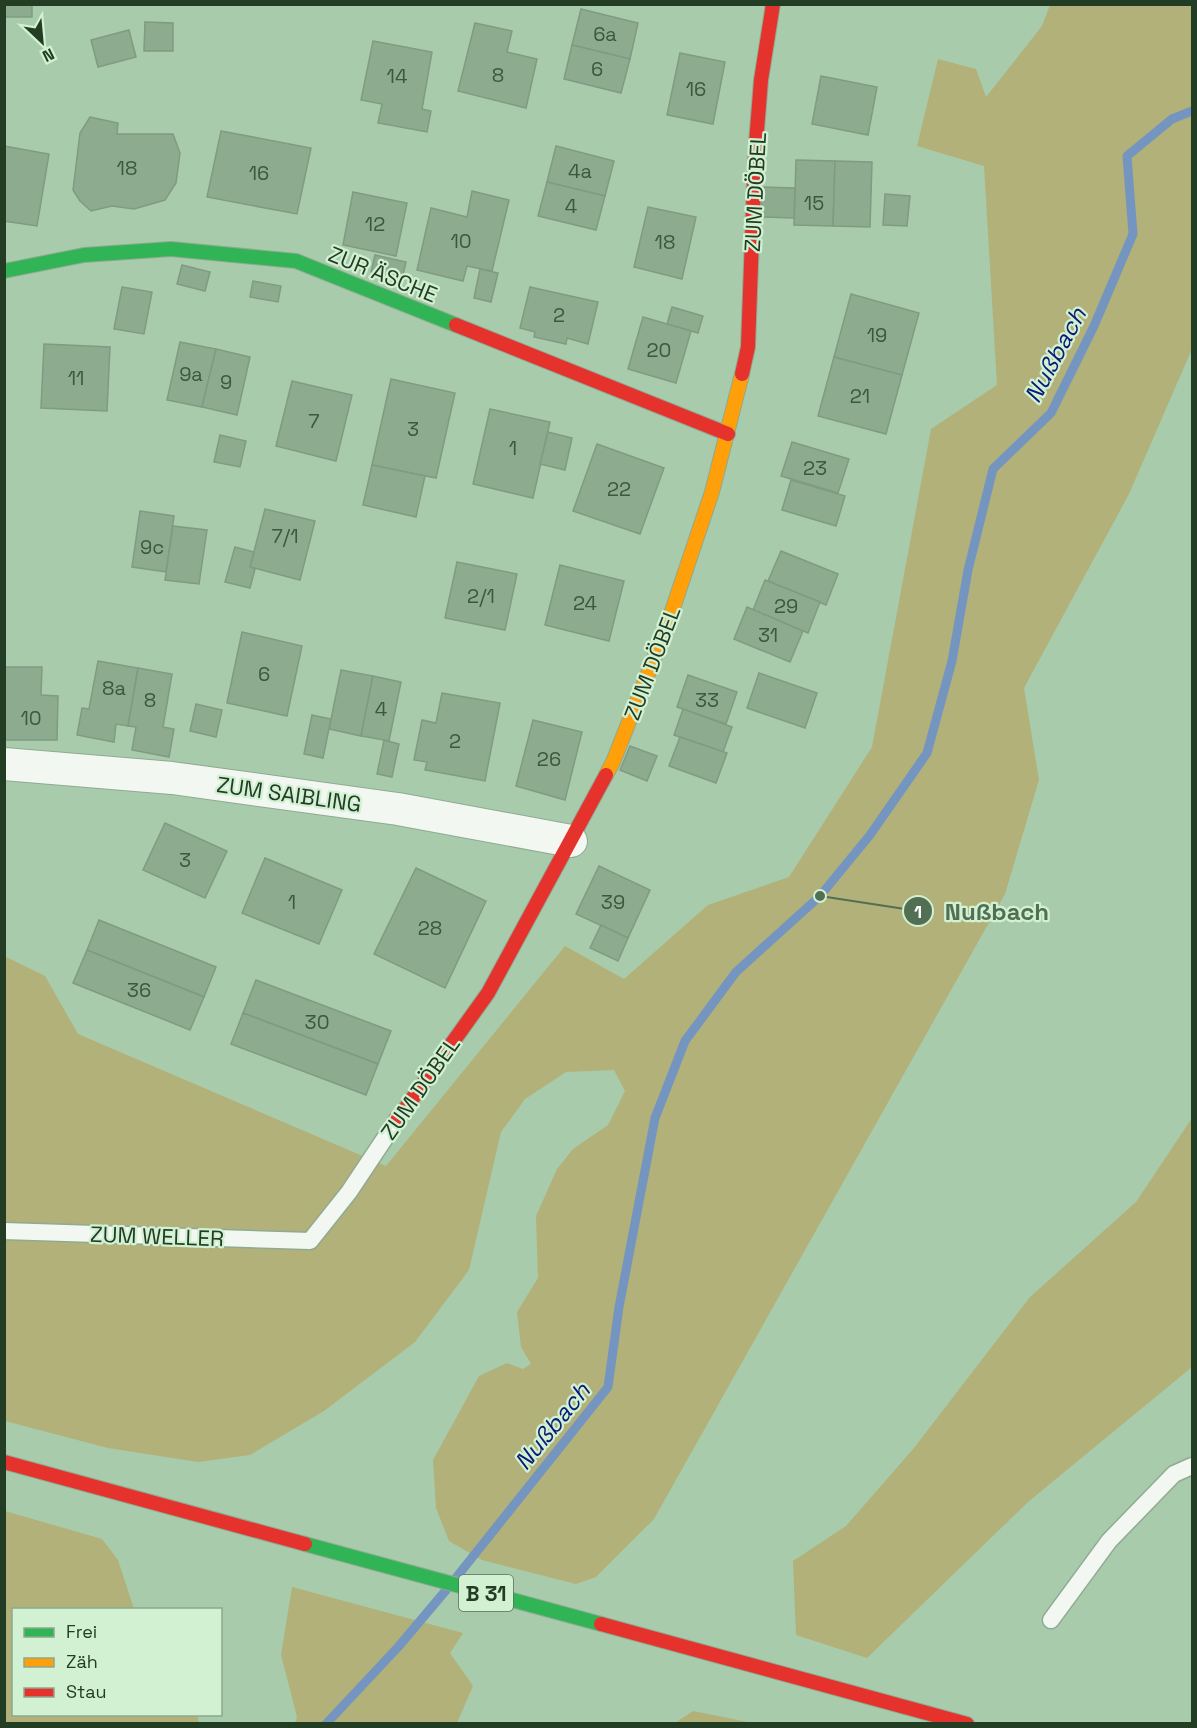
<svg xmlns="http://www.w3.org/2000/svg" width="1197" height="1728" viewBox="0 0 1197 1728" font-family="'Space Grotesk',sans-serif">
<rect width="100%" height="100%" fill="#a8cbab"/>
<g fill="#b2b179">
<polygon points="1050,5 1192,5 1192,349 1129,494 1024,688 1039,780 1005,894 654,1519 596,1577 576,1584 482,1560 449,1541 436,1508 433,1460 479,1376 507,1363 523,1369 531,1364 521,1347 517,1312 538,1278 536,1216 557,1169 573,1149 608,1125 625,1091 614,1070 566,1072 525,1099 501,1132 469,1270 415,1342 324,1411 250,1455 198,1462 108,1448 5,1421 4,956 45,976 78,1034 386,1166 565,946 624,979 708,905 789,877 872,747 931,429 997,385 984,166 917,146 938,59 976,69 986,97 1042,26"/>
<polygon points="1192,1118 1192,1367 1028,1502 867,1658 796,1635 793,1561 846,1526 914,1448 1030,1297 1136,1202"/>
<polygon points="5,1511 102,1539 118,1560 134,1609 14,1610 14,1714 197,1714 199,1723 5,1723"/>
<polygon points="292,1587 463,1633 450,1653 473,1686 457,1723 295,1723 297,1717 281,1655"/>
<polygon points="693,1711 753,1723 675,1723"/>
</g>
<g fill="none" stroke-linecap="round" stroke-linejoin="round">
<g stroke="#7595c1" stroke-width="9">
<polyline points="455,1579 608,1387 619,1307 655,1118 685,1041 736,972 820,896 870,835 927,753 952,661 968,570 993,469 1051,413 1094,326 1133,234 1127,156 1172,119 1192,111"/>
<polyline points="326,1724 399,1646 447,1589"/>
</g>
</g>
<g fill="#8cab8f" stroke="#809b82" stroke-width="1.5">
<rect x="4" y="4" width="28" height="13"/>
<polygon points="581,9 638,23 630,59 572,45"/>
<polygon points="145,22 173,23 173,51 144,51"/>
<polygon points="475,23 512,31 507,52 537,59 526,108 458,91"/>
<polygon points="129,30 136,57 98,67 91,40"/>
<polygon points="373,41 432,52 422,109 431,111 427,132 378,123 382,104 361,100"/>
<polygon points="572,45 630,59 621,93 564,79"/>
<polygon points="680,53 725,62 713,124 667,115"/>
<polygon points="821,76 877,87 868,135 812,124"/>
<polygon points="90,117 118,123 117,134 173,134 180,153 176,183 165,200 134,209 112,206 91,211 80,201 73,190 80,133"/>
<polygon points="221,131 311,148 297,214 207,197"/>
<polygon points="4,146 49,154 37,226 4,221"/>
<polygon points="556,146 614,161 605,196 547,182"/>
<polygon points="796,160 835,161 833,226 794,225"/>
<polygon points="835,161 872,162 870,227 833,226"/>
<polygon points="547,182 605,196 596,230 538,216"/>
<polygon points="762,187 795,188 794,218 761,217"/>
<polygon points="472,191 509,200 492,271 467,266 463,281 417,270 431,208 467,217"/>
<polygon points="353,192 407,203 396,256 343,245"/>
<polygon points="885,194 910,196 907,226 883,225"/>
<polygon points="648,207 696,217 682,279 634,267"/>
<polygon points="375,255 406,262 402,279 371,272"/>
<polygon points="182,265 210,272 205,291 177,284"/>
<polygon points="480,269 498,273 491,302 474,298"/>
<polygon points="253,281 281,286 278,302 250,297"/>
<polygon points="122,287 152,292 144,334 114,329"/>
<polygon points="530,287 598,302 588,344 567,338 566,344 534,337 535,332 520,328"/>
<polygon points="851,294 919,313 902,375 834,357"/>
<polygon points="672,307 703,316 698,333 667,324"/>
<polygon points="643,317 691,331 676,383 628,369"/>
<polygon points="180,342 216,349 202,407 167,400"/>
<polygon points="44,344 110,347 107,411 41,408"/>
<polygon points="216,349 250,357 237,415 202,407"/>
<polygon points="834,357 902,375 886,434 818,416"/>
<polygon points="391,379 455,393 436,478 372,465"/>
<polygon points="292,381 352,395 336,461 276,446"/>
<polygon points="490,409 550,422 533,498 473,484"/>
<polygon points="548,432 572,438 565,470 540,464"/>
<polygon points="220,435 246,441 240,467 214,462"/>
<polygon points="792,442 849,459 838,493 781,476"/>
<polygon points="597,444 664,468 640,534 573,511"/>
<polygon points="372,465 425,476 416,517 363,505"/>
<polygon points="791,480 845,496 836,526 782,510"/>
<polygon points="265,509 315,521 300,580 250,567"/>
<polygon points="140,511 174,516 166,572 132,567"/>
<polygon points="173,526 207,530 199,584 165,580"/>
<polygon points="235,547 254,552 250,567 255,569 250,588 225,582"/>
<polygon points="781,551 838,574 826,605 768,581"/>
<polygon points="457,562 517,574 505,630 445,618"/>
<polygon points="560,565 624,581 609,641 545,625"/>
<polygon points="765,580 820,602 808,633 753,610"/>
<polygon points="747,607 803,631 790,662 734,639"/>
<polygon points="242,632 302,646 287,716 227,703"/>
<polygon points="98,661 138,668 128,726 116,724 114,742 77,735 82,708 89,709"/>
<polygon points="4,667 42,667 41,695 58,696 57,740 4,740"/>
<polygon points="138,668 172,674 163,727 174,729 169,757 132,750 136,727 128,726"/>
<polygon points="341,670 373,676 361,736 329,729"/>
<polygon points="759,673 817,693 805,728 747,708"/>
<polygon points="688,675 737,692 726,724 677,707"/>
<polygon points="373,676 401,682 389,741 361,736"/>
<polygon points="442,693 500,703 485,781 425,770 427,762 414,760 422,720 436,723"/>
<polygon points="196,704 222,710 216,737 190,731"/>
<polygon points="683,709 732,727 723,752 674,735"/>
<polygon points="312,715 331,719 323,758 304,754"/>
<polygon points="533,720 582,732 565,800 516,786"/>
<polygon points="680,737 727,753 716,783 669,766"/>
<polygon points="384,740 399,744 392,777 377,774"/>
<polygon points="630,746 657,756 647,781 620,770"/>
<polygon points="165,823 227,851 205,898 143,870"/>
<polygon points="265,858 342,890 319,944 242,913"/>
<polygon points="599,866 650,890 628,938 576,914"/>
<polygon points="416,868 486,901 445,988 374,954"/>
<polygon points="99,920 216,967 204,997 87,950"/>
<polygon points="601,925 628,938 618,961 590,948"/>
<polygon points="87,950 204,997 190,1030 73,983"/>
<polygon points="256,980 391,1031 378,1064 243,1013"/>
<polygon points="243,1013 378,1064 366,1095 231,1044"/>
</g>
<g fill="none" stroke-linecap="round" stroke-linejoin="round">
<defs>
<g id="lane">
<polyline points="4,1231 310,1241 349,1192 397,1120"/>
<polyline points="1051,1620 1109,1541 1174,1474 1192,1466"/>
</g>
<polyline id="street" points="4,764 172,778 398,809 571,841"/>
<g id="fast">
<polyline points="4,271 84,255 171,249 296,261 456,325"/>
<polyline points="305,1544 601,1624"/>
</g>
<polyline id="slow" points="606,775 613,762 667,626 712,492 742,374"/>
<g id="jam">
<polyline points="456,325 728,434"/>
<polyline points="742,374 748,347 755,155 761,80 773,4"/>
<polyline points="397,1120 488,993 606,775"/>
<polyline points="4,1462 305,1544"/>
<polyline points="601,1624 967,1724"/>
</g>
</defs>
<use href="#lane" stroke="#8faa91" stroke-width="19"/>
<use href="#street" stroke="#8faa91" stroke-width="34"/>
<use href="#fast" stroke="#8faa91" stroke-width="16"/>
<use href="#slow" stroke="#8faa91" stroke-width="16"/>
<use href="#jam" stroke="#8faa91" stroke-width="16"/>
<use href="#lane" stroke="#f2f7f2" stroke-width="16"/>
<use href="#street" stroke="#f2f7f2" stroke-width="32"/>
<use href="#fast" stroke="#30b455" stroke-width="14"/>
<use href="#slow" stroke="#ff9f0a" stroke-width="14"/>
<use href="#jam" stroke="#e5322d" stroke-width="14"/>
</g>
<g text-anchor="middle" dominant-baseline="central" stroke-width="4.5" stroke-linejoin="round" paint-order="stroke">
<g font-size="20" fill="#3d5840">
<text x="605" y="34">6a</text>
<text x="597" y="69">6</text>
<text x="498" y="75">8</text>
<text x="397" y="76">14</text>
<text x="696" y="89">16</text>
<text x="127" y="168">18</text>
<text x="580" y="171">4a</text>
<text x="259" y="173">16</text>
<text x="814" y="203">15</text>
<text x="571" y="206">4</text>
<text x="375" y="224">12</text>
<text x="461" y="241">10</text>
<text x="665" y="242">18</text>
<text x="559" y="315">2</text>
<text x="877" y="335">19</text>
<text x="659" y="350">20</text>
<text x="191" y="374">9a</text>
<text x="76" y="378">11</text>
<text x="226" y="382">9</text>
<text x="860" y="396">21</text>
<text x="314" y="421">7</text>
<text x="413" y="429">3</text>
<text x="513" y="448">1</text>
<text x="815" y="468">23</text>
<text x="619" y="489">22</text>
<text x="285" y="536">7/1</text>
<text x="152" y="547">9c</text>
<text x="481" y="596">2/1</text>
<text x="585" y="603">24</text>
<text x="786" y="606">29</text>
<text x="768" y="635">31</text>
<text x="264" y="674">6</text>
<text x="114" y="688">8a</text>
<text x="150" y="700">8</text>
<text x="707" y="700">33</text>
<text x="381" y="709">4</text>
<text x="31" y="718">10</text>
<text x="455" y="741">2</text>
<text x="549" y="759">26</text>
<text x="185" y="860">3</text>
<text x="292" y="902">1</text>
<text x="613" y="902">39</text>
<text x="430" y="928">28</text>
<text x="139" y="990">36</text>
<text x="317" y="1022">30</text>
</g>
<rect fill="#d2f1d3" stroke="#587359" stroke-width="1.5" x="459" y="1575" width="54" height="36" rx="4.5"/>
<g font-size="21" font-weight="bold" fill="#233d25">
<text x="486" y="1593">B 31</text>
</g>
<g font-size="22" fill="#233d25" stroke="#d2f1d3">
<text transform="translate(755 192) rotate(-87)">ZUM DÖBEL</text>
<text transform="translate(383 274) rotate(22)">ZUR ÄSCHE</text>
<text transform="translate(652 663) rotate(-69)">ZUM DÖBEL</text>
<text transform="translate(289 794) rotate(8)">ZUM SAIBLING</text>
<text transform="translate(420 1088) rotate(-55)">ZUM DÖBEL</text>
<text transform="translate(157 1236) rotate(2)">ZUM WELLER</text>
</g>
<g font-size="24" font-style="italic" fill="#0a1b75" stroke="#d2f1d3">
<text transform="translate(1055 355) rotate(-62)">Nußbach</text>
<text transform="translate(552 1426) rotate(-51)">Nußbach</text>
</g>
</g>
<path fill="none" stroke="#526f54" stroke-width="2" d="M820 896L918 911"/>
<g fill="#526f54" stroke="#d2f1d3" stroke-width="2">
<circle cx="820" cy="896" r="6"/>
<circle cx="918" cy="911" r="15"/>
</g>
<g font-size="18" text-anchor="middle" font-weight="bold" fill="#fff">
<text x="918" y="918">1</text>
</g>
<g font-size="24" text-anchor="middle" font-weight="bold" fill="#526f54" stroke="#d2f1d3" stroke-width="4.5" stroke-linejoin="round" paint-order="stroke">
<text x="997" y="920">Nußbach</text>
</g>
<rect width="1197" height="1728" fill="none" stroke="#233d25" stroke-width="12"/>
<rect x="12" y="1608" width="210" height="108" fill="#d2f1d3" stroke="#8ca98d" stroke-width="1.5"/>
<rect x="24" y="1628" width="30" height="9" fill="#30b455" stroke="#8ca98d" stroke-width="1.5"/>
<text x="66" y="1638" font-size="18" fill="#233d25">Frei</text>
<rect x="24" y="1658" width="30" height="9" fill="#ff9f0a" stroke="#8ca98d" stroke-width="1.5"/>
<text x="66" y="1668" font-size="18" fill="#233d25">Zäh</text>
<rect x="24" y="1688" width="30" height="9" fill="#e5322d" stroke="#8ca98d" stroke-width="1.5"/>
<text x="66" y="1698" font-size="18" fill="#233d25">Stau</text>
<g transform="translate(42 42) rotate(154)" stroke="#d2f1d3" stroke-width="4.5" paint-order="stroke">
<path d="M0-4.5L10 22L0 15L-10 22Z" fill="#233d25"/>
<text y="-9" font-size="16" font-weight="bold" text-anchor="middle" fill="#233d25">N</text>
</g>
</svg>
